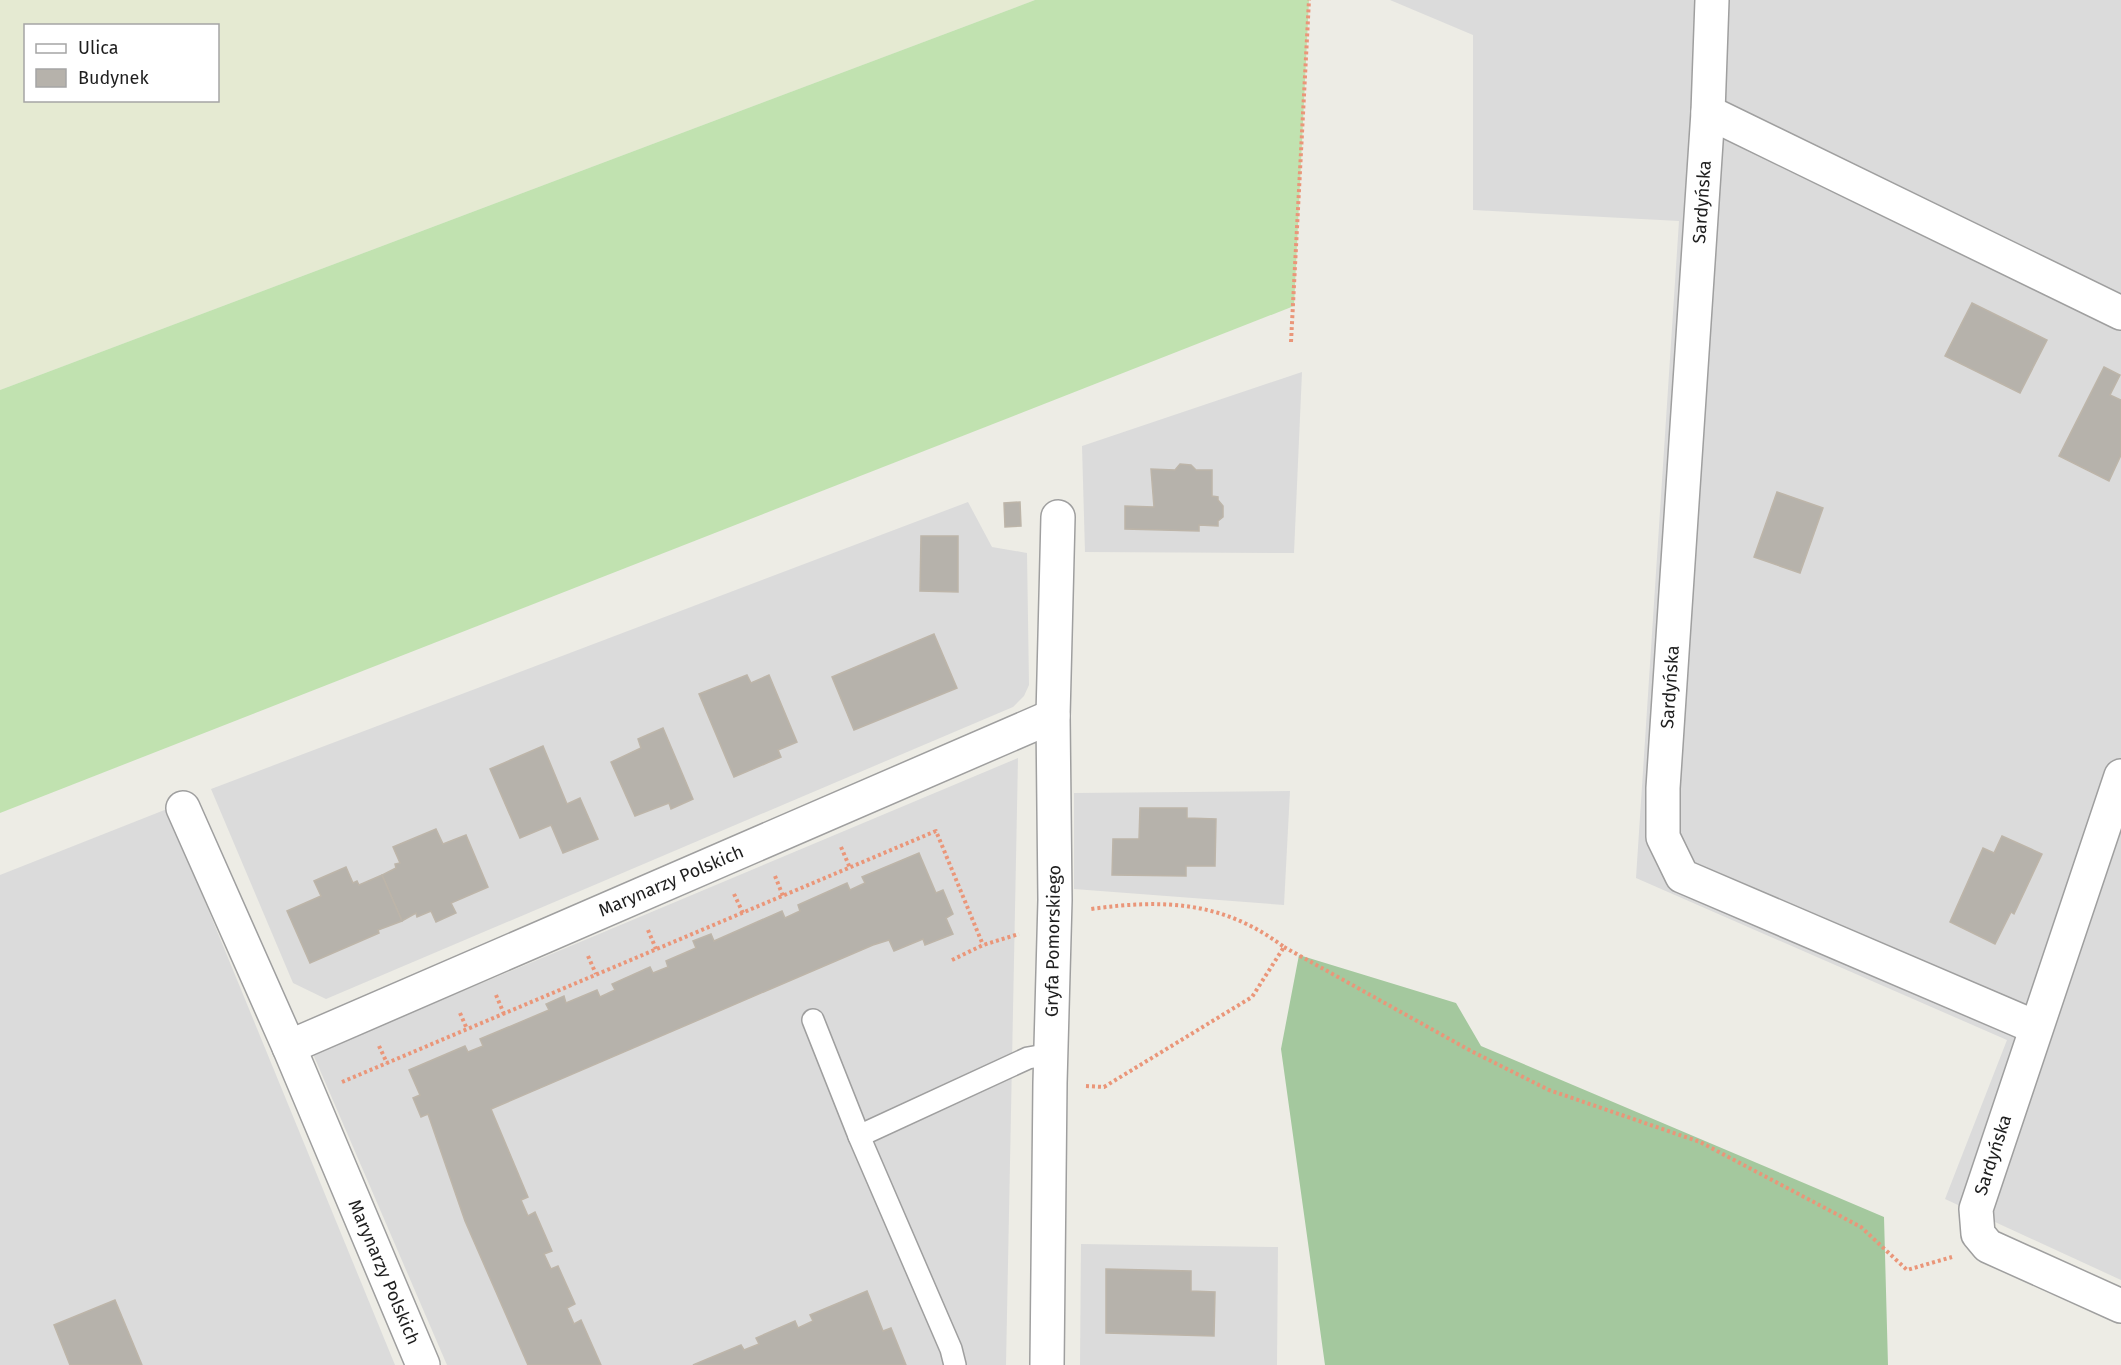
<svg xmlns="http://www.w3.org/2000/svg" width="2121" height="1365" viewBox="0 0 2121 1365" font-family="'Fira Sans',sans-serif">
<rect width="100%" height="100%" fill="#edece5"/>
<g fill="#dbdbdb">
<polygon points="1390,0 2121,0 2121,1280 1945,1199 2007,1040 1636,878 1679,221 1473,210 1473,35"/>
<polygon points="1302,372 1294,553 1085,552 1082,446"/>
<polygon points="968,502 992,547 1027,553 1029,685 1024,696 1013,707 326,999 293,983 211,789"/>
<polygon points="1018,758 1006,1365 447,1365 313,1054"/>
<polygon points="1290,791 1284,905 1074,889 1074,793"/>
<polygon points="167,809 395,1365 0,1365 0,875"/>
<polygon points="1081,1244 1278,1247 1277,1365 1080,1365"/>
</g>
<path fill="#e5ead2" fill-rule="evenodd" d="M0,0H1035L0,390ZM26,26H218V100H26Z"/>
<polygon fill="#c1e2b0" points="1035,0 1309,0 1294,306 0,813 0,390"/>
<polygon fill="#a4c89e" points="1299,955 1456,1003 1481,1046 1884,1217 1888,1365 1325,1365 1281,1049"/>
<g fill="#b6b2ab" stroke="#bdb5a9" stroke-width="1.5">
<polygon points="1972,303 2047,340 2020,393 1945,356"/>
<polygon points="2104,367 2120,375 2110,395 2121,400 2121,455 2109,481 2059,456"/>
<polygon points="1180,464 1191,465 1196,470 1212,470 1212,496 1218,497 1218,500 1223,506 1223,517 1218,521 1218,526 1199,525 1199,531 1125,529 1125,506 1154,507 1151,469 1175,470"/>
<polygon points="1777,492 1823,508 1800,573 1754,557"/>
<polygon points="1020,502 1021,526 1005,527 1004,503"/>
<polygon points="921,536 958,536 958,592 920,591"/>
<polygon points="934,634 957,688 854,730 832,677"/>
<polygon points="747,675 751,683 769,675 797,742 778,750 781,757 734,777 699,694"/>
<polygon points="663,728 693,799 671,809 669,803 635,816 611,762 641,748 638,739"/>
<polygon points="543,746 567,804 580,798 598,839 563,853 551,825 520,838 490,769"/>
<polygon points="1140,808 1187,808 1187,818 1216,819 1215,866 1186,866 1186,876 1112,875 1113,839 1139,839"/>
<polygon points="436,829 443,844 466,835 488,887 451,903 456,913 436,922 431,911 417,917 416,913 402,921 382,875 396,868 395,864 400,863 393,847"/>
<polygon points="2002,836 2042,854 2014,914 2011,912 1995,944 1950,922 1983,848 1994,853"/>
<polygon points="919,853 936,893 943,890 953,914 946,918 953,934 925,945 923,939 894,951 889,940 873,945 491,1109 528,1197 521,1200 528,1216 535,1212 552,1251 544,1254 551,1269 558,1266 575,1304 567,1308 574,1324 581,1320 601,1365 528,1365 465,1221 428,1114 421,1117 413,1098 420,1095 409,1070 465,1046 468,1052 483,1046 480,1039 549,1010 546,1004 564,996 566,1003 597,990 600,997 615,990 612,984 650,967 653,973 668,967 666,961 696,948 693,941 711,934 714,941 782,911 785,918 800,911 798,905 847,883 850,890 865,883 862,877"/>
<polygon points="346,867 353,883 357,881 359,885 382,875 402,921 378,930 379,933 310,963 287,911 321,896 314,881"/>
<polygon points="1106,1269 1191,1271 1191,1291 1215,1292 1214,1336 1106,1333"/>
<polygon points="867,1291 883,1331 891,1328 906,1365 693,1365 741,1345 744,1350 759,1344 756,1338 795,1321 798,1328 813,1321 810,1315"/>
<polygon points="115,1300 142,1365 70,1365 54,1325"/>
</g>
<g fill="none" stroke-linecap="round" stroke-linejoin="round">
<defs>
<g id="lane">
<polyline points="813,1020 859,1136"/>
<polyline points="955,1365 951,1349 859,1136 1028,1058 1051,1054"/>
</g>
<g id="street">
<polyline points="1712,0 1708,112 1663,788 1663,837 1682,876 2035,1027"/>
<polyline points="1708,112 2121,313"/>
<polyline points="2121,776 1976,1209 1978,1234 1988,1246 2121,1306"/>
<polyline points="183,808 289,1047 423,1365"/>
<polyline points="289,1047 1053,716"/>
<polyline points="1047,1365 1050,1083 1055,900 1053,716 1058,517"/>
</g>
</defs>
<use href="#lane" stroke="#9f9f9f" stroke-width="24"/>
<use href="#street" stroke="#9f9f9f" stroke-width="36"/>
<g stroke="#ea9679" stroke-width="4" stroke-dasharray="3 3" stroke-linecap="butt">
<polyline points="1291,342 1309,0"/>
<polyline points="841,847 850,868"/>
<polyline points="775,876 783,896"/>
<polyline points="734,894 743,913"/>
<polyline points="648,930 656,949"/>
<polyline points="1284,947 1471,1051 1549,1090 1700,1142 1861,1227 1907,1270 1952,1257"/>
<polyline points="588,956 596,974"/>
<polyline points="952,960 983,945 1019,934"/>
<polyline points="496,995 504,1014"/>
<polyline points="460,1013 467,1029"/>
<polyline points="379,1046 387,1063"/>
<polyline points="342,1082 936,831 983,945"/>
<path d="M1086,1086L1104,1087L1252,997L1284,947C1223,901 1164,899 1091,909"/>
</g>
<use href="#lane" stroke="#fff" stroke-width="21"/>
<use href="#street" stroke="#fff" stroke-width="33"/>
</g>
<g text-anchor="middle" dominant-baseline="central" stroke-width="4.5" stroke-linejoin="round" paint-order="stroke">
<g font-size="18" fill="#1e1e1e" stroke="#fff">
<text transform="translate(1702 202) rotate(-86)">Sardyńska</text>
<text transform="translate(1670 687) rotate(-86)">Sardyńska</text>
<text transform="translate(671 881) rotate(-23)">Marynarzy Polskich</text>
<text transform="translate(1053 941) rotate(-89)">Gryfa Pomorskiego</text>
<text transform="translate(1993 1155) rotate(-72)">Sardyńska</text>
<text transform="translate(384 1272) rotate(67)">Marynarzy Polskich</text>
</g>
</g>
<rect x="24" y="24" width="195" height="78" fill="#ffffff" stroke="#a5a5a5" stroke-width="1.5"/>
<rect x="36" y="44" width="30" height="9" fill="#ffffff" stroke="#a5a5a5" stroke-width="1.5"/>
<text x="78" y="54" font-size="18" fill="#1e1e1e">Ulica</text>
<rect x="36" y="69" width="30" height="18" fill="#b6b2ab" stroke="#a5a5a5" stroke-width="1.5"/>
<text x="78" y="84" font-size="18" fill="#1e1e1e">Budynek</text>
</svg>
